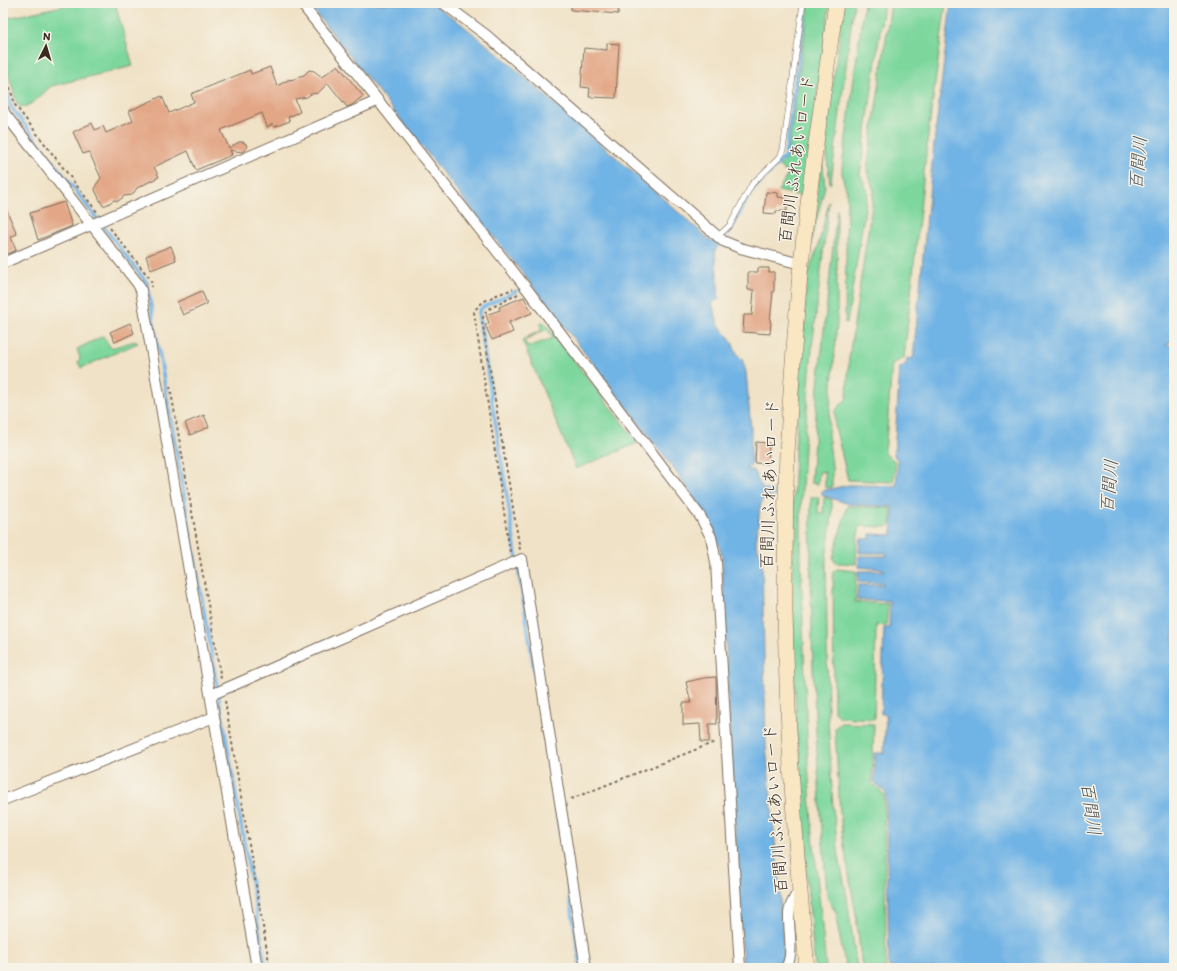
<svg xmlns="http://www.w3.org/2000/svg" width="1177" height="971" viewBox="0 0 1177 971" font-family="Itim,'Klee One',sans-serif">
<rect width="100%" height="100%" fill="#f7f3e8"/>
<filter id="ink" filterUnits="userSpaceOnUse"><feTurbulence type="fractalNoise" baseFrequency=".025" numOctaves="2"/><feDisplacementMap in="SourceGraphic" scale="8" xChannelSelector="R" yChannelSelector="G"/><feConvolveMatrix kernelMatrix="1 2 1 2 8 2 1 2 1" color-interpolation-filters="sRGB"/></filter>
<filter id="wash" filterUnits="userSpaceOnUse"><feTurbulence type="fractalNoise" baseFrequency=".012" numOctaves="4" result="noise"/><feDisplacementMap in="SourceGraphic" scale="16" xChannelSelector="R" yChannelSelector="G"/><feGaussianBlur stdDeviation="0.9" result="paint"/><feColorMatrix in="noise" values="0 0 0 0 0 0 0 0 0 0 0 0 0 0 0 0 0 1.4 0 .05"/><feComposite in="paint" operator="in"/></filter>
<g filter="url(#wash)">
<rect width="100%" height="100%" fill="#f0e2c6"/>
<g fill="#7dd79d" stroke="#5c805e" fill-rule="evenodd">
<polygon points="76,3 115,3 133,66 51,86 34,102 24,107 19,106 16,101 3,53 3,19"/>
<polygon points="809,3 830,3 803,196 778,191 788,174 779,166 787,158"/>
<polygon points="844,3 854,3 831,182 830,184 825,140"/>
<polygon points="864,3 884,3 860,174 868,192 867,196 847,323 845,323 847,192 842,176 842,168"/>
<polygon points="891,3 946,3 928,135 904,358 892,364 885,454 896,462 893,482 848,480 835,426 835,411 847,398 849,358 874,191 867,170"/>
<polygon points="822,158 825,186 810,247"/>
<polygon points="829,202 812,348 804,447 801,506 801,567 808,763 812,823 826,968 815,968 803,841 798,764 792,612 793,503 795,450 807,277 818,247"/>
<polygon points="837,209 837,324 828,434 832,466 832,487 825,488 825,472 819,472 818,484 811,483 818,386"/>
<path d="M544,322L638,443L576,469L522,340L542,330L540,324ZM547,329L553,338L528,347L524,340Z"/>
<polygon points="103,336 111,348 135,341 138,343 81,368 78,362 80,358 77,349"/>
<path d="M811,497H819L818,513H823L824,497L832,500V517L826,557L828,718L833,807L839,857L846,891L857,968H846L837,924V914L828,899L827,894C816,762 809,629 811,497Z"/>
<polygon points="847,506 891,508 891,524 888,527 860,526 857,539 856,564 838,563 834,561 833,558"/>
<polygon points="837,569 856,571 855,602 888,604 886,626 876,625 874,719 840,717 834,711 833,572"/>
<polygon points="841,723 874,724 872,783 884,794 886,968 862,968 856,915 844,846 840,814 835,728"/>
</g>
<g fill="#6fb3e5" stroke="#556e82">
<polygon points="308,3 433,4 460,23 502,57 711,241 715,241 719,246 715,250 719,299 712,303 718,324 731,340 738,356 742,359 746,372 751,430 751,466 747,467 747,470 753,470 763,489 778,491 777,496 764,496 760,507 756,544 762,559 766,746 779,883 784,958 782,963 783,968 746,968 743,962 730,739 722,556 717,539 709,518 665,457 547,304"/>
<polygon points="951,3 1174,3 1174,340 1166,345 1174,346 1174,968 889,968 886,793 874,782 875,753 884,753 886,714 881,714 884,628 889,628 890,601 857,600 858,585 883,585 883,583 858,582 858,571 884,571 883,569 858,567 859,556 887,556 886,553 859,553 860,539 870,539 870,534 892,535 893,507 849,504 822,495 822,491 849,485 896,486 898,461 894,455 900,367 906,364 907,358 913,359 934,144"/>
</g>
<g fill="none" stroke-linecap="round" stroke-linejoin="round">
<g stroke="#6fb3e5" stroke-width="3.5">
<polyline points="3,77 11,107 147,283 266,968"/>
<polyline points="727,235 731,230 751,192 785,156 806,3"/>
<polyline points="516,291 483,307 479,311 479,318 581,968"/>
</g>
</g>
<g id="blocks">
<g fill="#e3a787">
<polygon points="571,3 619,3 618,14 571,10"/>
<polygon points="607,43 619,44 616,98 589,97 590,88 581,87 584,48 607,50"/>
<polygon points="338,65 363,96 352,105 347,107 328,83 318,93 311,94 307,97 295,99 300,112 288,117 290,121 274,127 273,124 267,127 262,113 221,130 229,148 239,142 243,142 246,144 247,147 244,151 241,152 230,150 232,155 196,170 188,151 154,167 159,177 137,188 132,195 124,196 121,199 118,201 114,200 108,204 103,206 95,190 96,185 101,178 89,152 83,154 73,132 92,123 95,130 103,126 106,133 133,121 129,111 162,96 169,113 194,102 191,94 250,70 251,74 270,67 277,86 288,80 295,79 300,76 304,75 309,70 314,71 322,77"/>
<polygon points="766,192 778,193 778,197 786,198 787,211 776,211 776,214 764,213"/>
<polygon points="3,202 17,234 11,237 16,250 8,254 3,242"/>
<polygon points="64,202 72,226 38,240 30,213"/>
<polygon points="171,246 176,260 151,270 146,256"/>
<polygon points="758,268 769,268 769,272 774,272 774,291 773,291 770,322 771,322 770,334 743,332 744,315 752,315 754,290 748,290 748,272 758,272"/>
<polygon points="202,291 207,304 183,315 177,302"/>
<polygon points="524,297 532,313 509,322 513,332 492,340 485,325 489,323 486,315 500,310 499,307"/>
<polygon points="130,323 134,333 115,342 110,332"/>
<polygon points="204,415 209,427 190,435 185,423"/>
<polygon points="756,442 769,443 768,464 755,463"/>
<polygon points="716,677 717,724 709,724 709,742 701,742 700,724 683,725 683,703 691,703 686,682 704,678"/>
</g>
</g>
</g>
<g filter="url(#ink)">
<use href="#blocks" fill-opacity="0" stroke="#7a6a59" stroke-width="1"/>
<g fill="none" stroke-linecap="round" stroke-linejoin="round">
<defs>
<polyline id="lane" points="717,237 730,225 752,184 780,157 783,150 803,3"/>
<g id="street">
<polyline points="301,3 527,289 700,516 711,537 716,562 720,636 740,968"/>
<polyline points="443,3 486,35 723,241 740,248 801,264"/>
<polyline points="3,109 5,114 138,284 141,290 257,968"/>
<polyline points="3,263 377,101"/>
<polyline points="211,695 522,559 586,968"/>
<polyline points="3,800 214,717"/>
<path d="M784,968L787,966C794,952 788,928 789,913C790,904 795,897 799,890"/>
</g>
<path id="secondary" d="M807,968C795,848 787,729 785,609C785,557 785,505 787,453C791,390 795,326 801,264C810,176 824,90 836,3"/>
</defs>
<use href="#lane" stroke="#7a6a59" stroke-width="6"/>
<use href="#street" stroke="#7a6a59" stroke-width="12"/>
<use href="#secondary" stroke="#7a6a59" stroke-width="16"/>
<g stroke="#7a6a59" stroke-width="2" stroke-dasharray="3 3" stroke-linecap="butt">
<polyline points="3,64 15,105 97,212"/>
<polyline points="110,228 151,280 152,287"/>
<polyline points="518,294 487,310 484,314 482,321 520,550"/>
<polyline points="170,386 221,679"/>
<path d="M510,552L474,312C481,299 500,294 513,289"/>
<polyline points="225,701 270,968"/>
<polyline points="571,799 715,742"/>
</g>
<use href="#lane" stroke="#fff" stroke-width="5"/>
<use href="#street" stroke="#fff" stroke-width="10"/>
<use href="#secondary" stroke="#f9e7c3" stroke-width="15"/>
</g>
</g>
<g text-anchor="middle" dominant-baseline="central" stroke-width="3" stroke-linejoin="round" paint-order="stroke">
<g font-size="17" fill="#3b2a1e" stroke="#f7f3e8">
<text transform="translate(796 159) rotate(-82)">百間川ふれあいロード</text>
<text transform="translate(769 484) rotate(-88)">百間川ふれあいロード</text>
<text transform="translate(775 809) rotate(-94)">百間川ふれあいロード</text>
</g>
<g font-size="18" font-style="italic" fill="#4b535a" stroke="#f7f3e8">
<text transform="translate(1138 163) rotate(-85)">百間川</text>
<text transform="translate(1109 486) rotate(-85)">百間川</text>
<text transform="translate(1091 809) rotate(82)">百間川</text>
</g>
</g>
<rect width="1177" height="971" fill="none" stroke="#f7f3e8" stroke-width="16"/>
<g transform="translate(46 46) rotate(5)" stroke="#f7f3e8" stroke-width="3" paint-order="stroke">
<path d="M0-3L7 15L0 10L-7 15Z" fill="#3b2a1e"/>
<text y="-6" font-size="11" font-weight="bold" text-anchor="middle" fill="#3b2a1e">N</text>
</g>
</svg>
